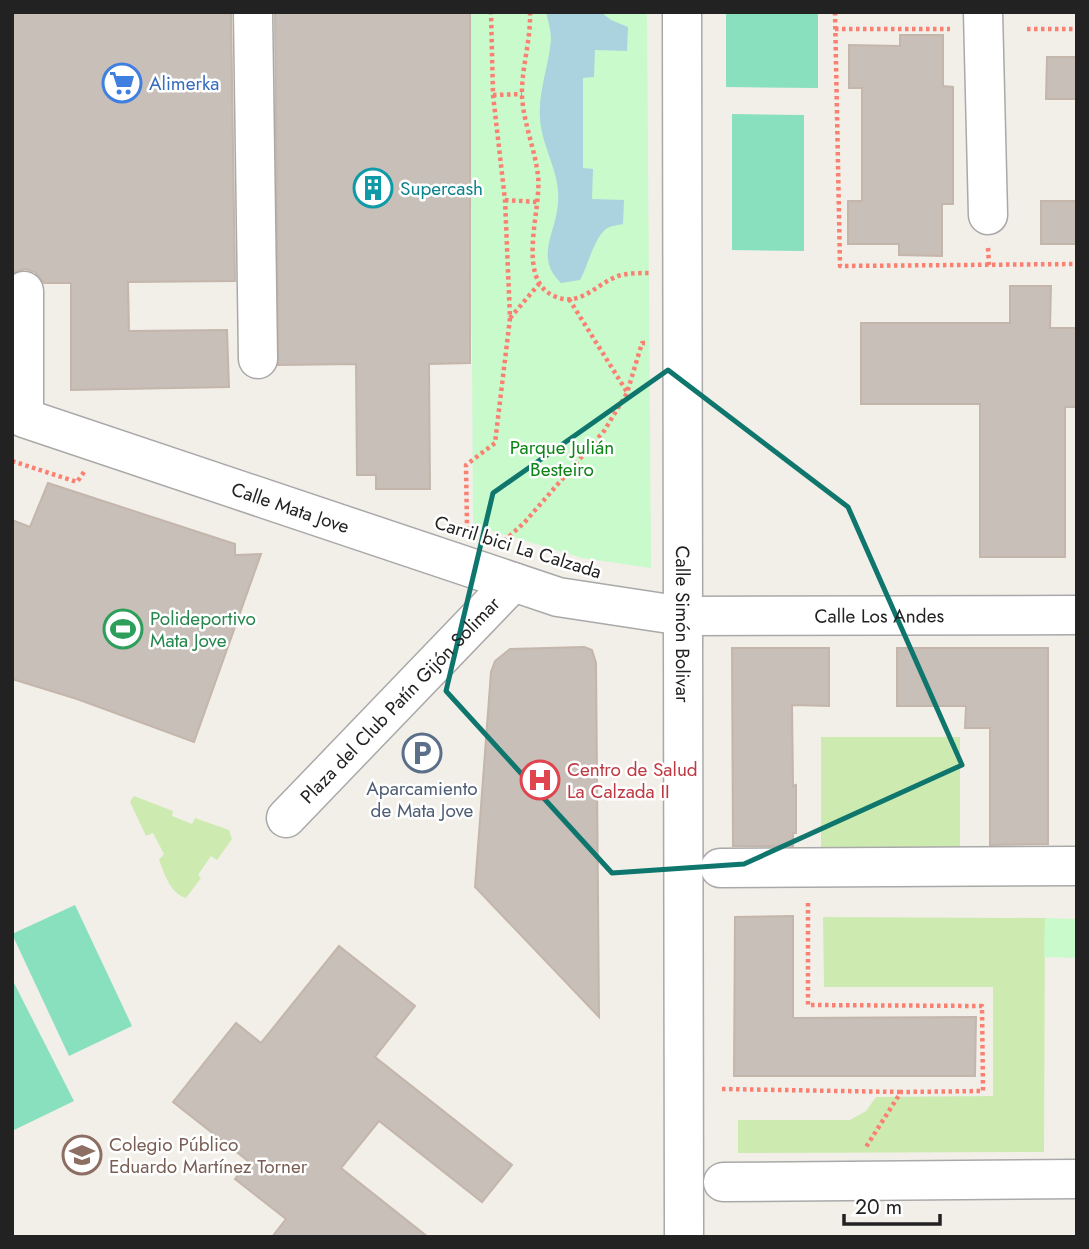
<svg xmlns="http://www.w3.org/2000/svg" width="1089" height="1249" viewBox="0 0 1089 1249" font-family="Jost,sans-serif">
<rect width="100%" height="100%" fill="#f2efe9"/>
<g fill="#cdebb0">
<polygon points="821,737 960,737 960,853 821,852"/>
<path d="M134,796L173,811L172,816L192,824L195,818L229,830L232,839L217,860L211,856L198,875L201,878L186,898C170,893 165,875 159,860L164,854L153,833L146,836L130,802Z"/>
<polygon points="823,917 1045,918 1044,1152 738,1153 738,1120 850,1120 866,1111 876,1097 993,1096 993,987 824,987"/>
</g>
<g fill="#c8facc">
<polygon points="470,12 647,12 651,568 582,558 473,525"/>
<polygon points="1045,918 1077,919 1077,958 1044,957"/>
</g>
<g fill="#88e0be">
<polygon points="726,12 818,12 818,88 726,87"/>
<polygon points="732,114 804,115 804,251 732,250"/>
<polygon points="75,905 132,1026 69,1056 12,934"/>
<polygon points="12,979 74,1101 12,1131"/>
</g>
<path fill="#aad3df" d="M546,12H601L611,20L628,27L627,51L595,50L594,77L583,78V168L593,169L592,199L624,200L623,224C618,225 610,226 606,229C594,238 588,266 580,280L561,283C534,257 556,234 558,203C561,173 542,148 540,119C538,91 549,66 551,39C551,30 548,21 546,12Z"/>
<g fill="#c7bfb8" stroke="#c4b6ab" stroke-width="2">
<polygon points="12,12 231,12 235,281 128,282 129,331 227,330 229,387 71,390 71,283 44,283 35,272 25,269 12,273"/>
<polygon points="275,12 470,12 470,363 429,364 430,489 376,489 376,475 357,475 356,364 278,365"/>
<polygon points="900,35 943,35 943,86 953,87 953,204 942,204 942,256 899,255 899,244 848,244 848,201 862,201 862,88 849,88 849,45 900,46"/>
<polygon points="1047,57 1077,57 1077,99 1046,99"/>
<rect x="1041" y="201" width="36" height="43"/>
<polygon points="1010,286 1051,286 1050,328 1077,328 1077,407 1065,407 1065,557 980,557 980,404 861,404 861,323 1010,323"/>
<polygon points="48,483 235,544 235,555 261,554 194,742 77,699 12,679 12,520 30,527"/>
<polygon points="584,647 592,650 596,663 599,1017 475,887 491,672 495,661 510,649"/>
<polygon points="732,648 829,648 829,706 792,705 793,786 796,785 796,833 793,833 793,846 733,846"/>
<polygon points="897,648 1048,648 1048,844 990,845 990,728 965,728 966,706 897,706"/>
<polygon points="793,916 793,1018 976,1017 975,1076 734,1076 735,917"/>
<polygon points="339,946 415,1006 375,1057 512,1165 482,1202 379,1121 341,1168 428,1237 272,1237 286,1219 235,1179 248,1161 173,1102 236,1023 261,1043"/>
</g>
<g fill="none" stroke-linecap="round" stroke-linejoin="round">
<defs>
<g id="minor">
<polyline points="253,12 258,359"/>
<path id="s1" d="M682,12L684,1237"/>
<polyline points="983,12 988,215"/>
<path id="s2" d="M24,291V418L558,597L683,616L1077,615"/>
<path id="s3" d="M286,818L513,582"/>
<polyline points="720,868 1077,866"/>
<polyline points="723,1182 1077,1179"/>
</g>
</defs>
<use href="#minor" stroke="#a9a9a9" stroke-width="41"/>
<g stroke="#fa8072" stroke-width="4.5" stroke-dasharray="3.5 3.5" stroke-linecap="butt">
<path d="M530,12C531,41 521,69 522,97C524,125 535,149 538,176C542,209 515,279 554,296C580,308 596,284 618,276C628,273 639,273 649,273"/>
<polyline points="835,12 840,266 1077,264"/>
<polyline points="835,29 950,29"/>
<polyline points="1027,29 1077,29"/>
<polyline points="493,95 522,94"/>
<polyline points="505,200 537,202"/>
<polyline points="988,248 989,265"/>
<polyline points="569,299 627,392"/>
<polyline points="510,318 539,284"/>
<polyline points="12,461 77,482 84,472"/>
<polyline points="469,529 467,528 466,465 495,443 510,318 505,200 493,95 491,12"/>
<polyline points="504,541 524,523 604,431 627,393 642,343 647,343"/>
<polyline points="808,903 808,1005 982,1006 983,1091 901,1092 866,1147"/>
<polyline points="722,1089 901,1092"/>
</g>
<use href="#minor" stroke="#fff" stroke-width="38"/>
</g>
<path fill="none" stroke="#0f766e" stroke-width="5" stroke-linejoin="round" d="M668,370L848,507L962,765L744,864L612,873L446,691L493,493Z"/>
<defs>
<symbol id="supermarket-ring" viewBox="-11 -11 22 22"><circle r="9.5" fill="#fff" stroke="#3f7fe0" stroke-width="1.5"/><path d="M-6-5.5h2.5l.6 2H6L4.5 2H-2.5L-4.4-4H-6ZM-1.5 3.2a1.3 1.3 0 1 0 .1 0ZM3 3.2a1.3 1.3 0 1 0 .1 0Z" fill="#3f7fe0"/></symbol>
<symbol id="building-ring" viewBox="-11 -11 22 22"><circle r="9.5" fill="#fff" stroke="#0f9aa8" stroke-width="1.5"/><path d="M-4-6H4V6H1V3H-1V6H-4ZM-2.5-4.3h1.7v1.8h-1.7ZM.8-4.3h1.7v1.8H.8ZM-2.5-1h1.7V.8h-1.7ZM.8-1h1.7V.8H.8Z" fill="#0f9aa8"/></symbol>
<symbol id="stadium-ring" viewBox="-11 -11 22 22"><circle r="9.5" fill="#fff" stroke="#2e9e5b" stroke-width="1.5"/><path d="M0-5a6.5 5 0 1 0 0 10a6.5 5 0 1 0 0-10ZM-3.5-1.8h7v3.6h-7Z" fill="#2e9e5b"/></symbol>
<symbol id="parking-ring" viewBox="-11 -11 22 22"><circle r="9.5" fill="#fff" stroke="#5c6f8a" stroke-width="1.5"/><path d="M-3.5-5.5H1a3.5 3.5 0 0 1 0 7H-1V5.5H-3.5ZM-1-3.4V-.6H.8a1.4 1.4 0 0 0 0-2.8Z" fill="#5c6f8a"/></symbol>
<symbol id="hospital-ring" viewBox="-11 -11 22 22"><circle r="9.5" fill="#fff" stroke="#e0444e" stroke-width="1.5"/><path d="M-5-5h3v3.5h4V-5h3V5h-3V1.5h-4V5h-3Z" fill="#e0444e"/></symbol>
<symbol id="school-ring" viewBox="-11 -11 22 22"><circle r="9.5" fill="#fff" stroke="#8d6e63" stroke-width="1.5"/><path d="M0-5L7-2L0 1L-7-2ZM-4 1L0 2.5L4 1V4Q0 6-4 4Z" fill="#8d6e63"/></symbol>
</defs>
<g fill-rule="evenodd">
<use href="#supermarket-ring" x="100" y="61" width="44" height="44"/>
<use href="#building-ring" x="351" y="166" width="44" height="44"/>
<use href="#stadium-ring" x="101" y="607" width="44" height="44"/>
<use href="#parking-ring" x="400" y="731" width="44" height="44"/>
<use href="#hospital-ring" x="518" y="758" width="44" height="44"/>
<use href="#school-ring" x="60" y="1133" width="44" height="44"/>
</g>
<g text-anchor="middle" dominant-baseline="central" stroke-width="5" stroke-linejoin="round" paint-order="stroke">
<g font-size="19" fill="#366cbe" stroke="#fff" text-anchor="start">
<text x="149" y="83">Alimerka</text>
</g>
<g font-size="19" fill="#0d838f" stroke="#fff" text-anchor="start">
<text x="400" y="188">Supercash</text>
</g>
<g font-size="19" fill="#0c8416" stroke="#fff">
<text x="562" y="447">Parque Julián<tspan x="562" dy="22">Besteiro</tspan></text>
</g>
<g font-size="19" fill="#222" stroke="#fff">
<text stroke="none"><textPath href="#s2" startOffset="408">Calle Mata Jove</textPath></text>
<text transform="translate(518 547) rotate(17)">Carril bici La Calzada</text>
<text stroke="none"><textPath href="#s2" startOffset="1013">Calle Los Andes</textPath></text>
<text stroke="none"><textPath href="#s1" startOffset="612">Calle Simón Bolivar</textPath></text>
<text stroke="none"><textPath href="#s3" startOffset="164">Plaza del Club Patín Gijón Solimar</textPath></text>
</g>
<g font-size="19" fill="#27864d" stroke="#fff" text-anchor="start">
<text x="150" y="618">Polideportivo<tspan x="150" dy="22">Mata Jove</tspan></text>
</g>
<g font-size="19" fill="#be3a42" stroke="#fff" text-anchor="start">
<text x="567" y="769">Centro de Salud<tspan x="567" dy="22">La Calzada II</tspan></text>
</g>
<g font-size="19" fill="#4e5e75" stroke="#fff">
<text x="422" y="788">Aparcamiento<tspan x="422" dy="22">de Mata Jove</tspan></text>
</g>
<g font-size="19" fill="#785e54" stroke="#fff" text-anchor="start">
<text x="109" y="1144">Colegio Público<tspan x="109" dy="22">Eduardo Martínez Torner</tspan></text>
</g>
</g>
<rect width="1089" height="1249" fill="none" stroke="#222222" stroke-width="28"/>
<path d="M844 1214v10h96v-10" fill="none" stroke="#222222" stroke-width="3.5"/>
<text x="855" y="1214" font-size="21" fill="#222222" stroke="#ffffff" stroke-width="5" paint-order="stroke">20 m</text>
</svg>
